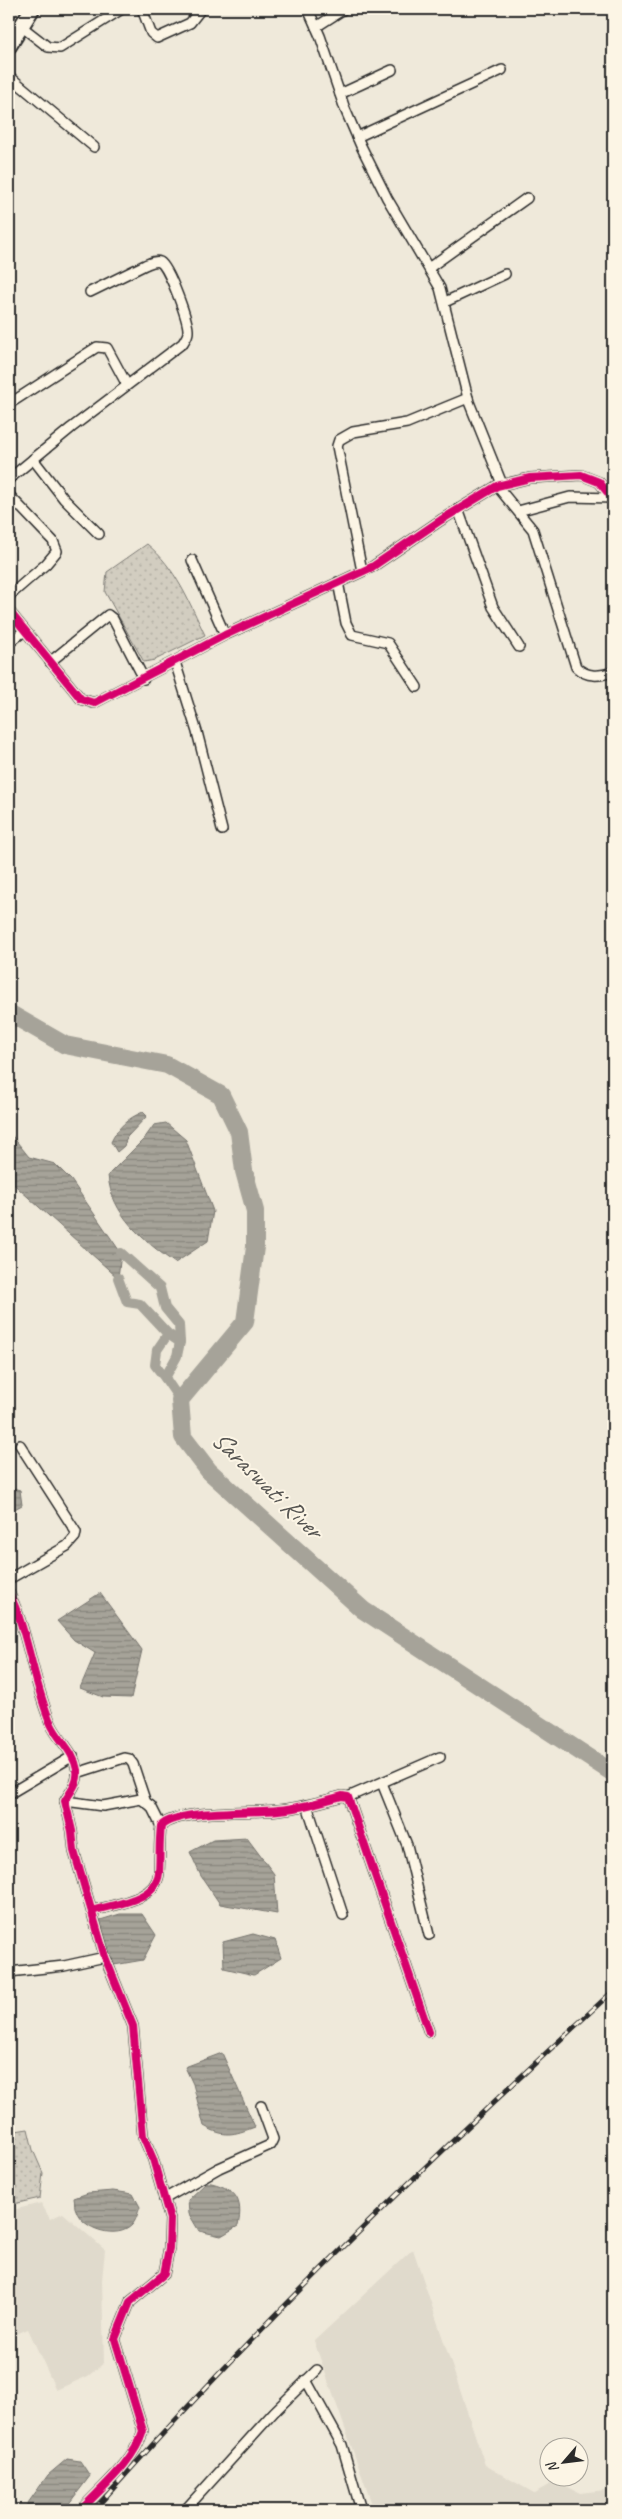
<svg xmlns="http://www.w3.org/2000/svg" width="622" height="2519" viewBox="0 0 622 2519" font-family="Caveat,sans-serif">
<defs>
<pattern id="park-dots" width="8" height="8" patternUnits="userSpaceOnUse" patternTransform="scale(1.25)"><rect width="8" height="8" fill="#d2cdc0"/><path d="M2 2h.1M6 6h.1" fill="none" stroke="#b4b0a5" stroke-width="1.8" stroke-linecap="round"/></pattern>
<pattern id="water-rules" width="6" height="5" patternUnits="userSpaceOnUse" patternTransform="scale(1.25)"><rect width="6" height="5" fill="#a6a399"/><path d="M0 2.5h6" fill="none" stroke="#87857d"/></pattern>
</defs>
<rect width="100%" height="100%" fill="#efe9da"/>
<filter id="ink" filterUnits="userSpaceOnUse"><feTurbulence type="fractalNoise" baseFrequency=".02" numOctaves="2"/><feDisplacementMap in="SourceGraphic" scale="10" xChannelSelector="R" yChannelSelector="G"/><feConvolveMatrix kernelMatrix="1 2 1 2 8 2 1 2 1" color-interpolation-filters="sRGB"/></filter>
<g filter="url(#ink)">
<g fill="#e0dacc">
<polygon points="41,2203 50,2219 63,2213 105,2250 102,2280 104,2363 88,2376 56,2390 28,2329 9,2337 9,2211"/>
<polygon points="413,2249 485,2465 534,2493 556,2481 580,2493 613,2489 613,2510 374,2510 314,2341"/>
</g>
<g fill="url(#park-dots)" stroke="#7e7c76">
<path d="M147,544C176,568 189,602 205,635L155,660L144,662L105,592L107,572Z"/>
<polygon points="28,2129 33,2150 43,2173 40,2198 9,2205 9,2132"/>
</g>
<g fill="url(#water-rules)" stroke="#75736d">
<path d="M143,1112L147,1116L127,1137L124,1146L117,1152L111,1142C118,1127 128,1118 143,1112Z"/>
<path d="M166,1123L186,1140L213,1211L208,1241L175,1263C144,1241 111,1215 108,1175L144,1139L154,1125Z"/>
<polygon points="9,1132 29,1157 55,1164 71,1180 121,1253 118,1278 9,1180"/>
<polygon points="9,1487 20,1490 22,1505 9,1512"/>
<polygon points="100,1593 142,1650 131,1698 103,1697 80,1688 95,1653 74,1640 57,1621"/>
<polygon points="247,1838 274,1874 277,1914 220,1904 201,1876 190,1852 213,1840"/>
<polygon points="120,1914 142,1914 156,1935 143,1960 114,1965 97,1921"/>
<polygon points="253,1934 275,1940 281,1958 254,1975 224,1968 223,1942"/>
<path d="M222,2053L255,2127C233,2135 225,2138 204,2126L193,2084L185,2067Z"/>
<path d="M207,2182C235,2188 244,2198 238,2226L221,2236L199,2231L189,2214L188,2200Z"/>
<path d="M113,2191L133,2194L140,2207C138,2212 136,2221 132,2225C118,2240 82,2230 76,2210C74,2207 75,2202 74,2198L88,2193Z"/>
<polygon points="67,2459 80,2461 90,2476 64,2510 23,2510 48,2475"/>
</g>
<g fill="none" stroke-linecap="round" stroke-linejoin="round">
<g stroke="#a6a399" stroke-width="10">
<polyline points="121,1253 160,1288 165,1308 179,1325 180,1342 177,1356 165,1378 180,1400"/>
<polyline points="118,1278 127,1302 140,1304 168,1334 180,1342"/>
<polyline points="165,1378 155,1365 157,1350 168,1334"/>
</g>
<polyline stroke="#a6a399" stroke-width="18" points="9,1013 65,1045 167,1065 221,1095 239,1132 244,1171 255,1211 255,1247 245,1322 180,1400 183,1437 209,1471 363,1610 613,1773"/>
<defs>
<g id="minor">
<polyline points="142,9 151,33 157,38 190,23 201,9"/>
<polyline points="308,9 320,36 345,109 361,146 387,198 440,288 469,402 502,484"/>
<polyline points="21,26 48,47 60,48 122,9"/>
<polyline points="316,27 344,9"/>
<polyline points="9,76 94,147"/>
<polyline points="340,94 392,70"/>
<polyline points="357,137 502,70"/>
<polyline points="430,267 527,198"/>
<polyline points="445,302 505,274"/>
<polyline points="9,404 97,347 107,348 127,385"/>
<polyline points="33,459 64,499 99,534"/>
<path d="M9,479L71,428L183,343C185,339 188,336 188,332C189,322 169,267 160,262C155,260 150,263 145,265L90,292"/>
<path d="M497,486L533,530L576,667C587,678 600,676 613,672"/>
<polyline points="9,495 53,541 57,551 46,564 9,596"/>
<polyline points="458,509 493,607 519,647"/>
<polyline points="518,511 570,497 613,498"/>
<polyline points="192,560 225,635"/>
<polyline points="362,571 337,446 339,440 353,432 407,423 468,398"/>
<polyline points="338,582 346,623 352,635 388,643 417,687"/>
<polyline points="9,611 81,699 94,703 225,635 372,567 441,520 497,486 530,478 581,475 599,482 613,499"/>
<polyline points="9,643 24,631"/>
<polyline points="50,662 108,615 113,619 144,679"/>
<polyline points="175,662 197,732 222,830"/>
<polyline points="9,1579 67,1546 75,1537 76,1532 20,1445"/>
<path d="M9,1593C29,1634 33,1682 51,1724C58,1740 74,1751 77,1770C79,1782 71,1791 65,1801L72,1831L74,1851L105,1957L133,2026L143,2136L153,2159L170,2219L169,2248L164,2274L130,2302L115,2339L143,2431C133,2463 103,2486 81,2510"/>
<polyline points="77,1773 124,1758 129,1759 133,1764 145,1800"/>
<polyline points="382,1783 407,1845 429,1935"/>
<polyline points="9,1794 73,1756"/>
<polyline points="348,1797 440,1757"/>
<polyline points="65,1801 103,1806 141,1799 151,1806 161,1826"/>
<polyline points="307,1805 343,1915"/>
<path d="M92,1911C114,1904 156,1901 159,1873C160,1857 159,1842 161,1826C176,1809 253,1813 278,1810C300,1808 321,1802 342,1796L348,1797L429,2032"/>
<polyline points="9,1972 64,1966 105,1957"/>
<polyline points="164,2199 219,2168 270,2145 273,2139 261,2106"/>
<polyline points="306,2380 342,2445 361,2510"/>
<polyline points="185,2510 274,2412 317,2370"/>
</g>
<polyline id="trunk" points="9,46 32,9"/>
</defs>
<use href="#minor" stroke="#2b2b2b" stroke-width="12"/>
<use href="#trunk" stroke="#2b2b2b" stroke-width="18"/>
<use href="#minor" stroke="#fcf5e5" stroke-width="9"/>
<use href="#trunk" stroke="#fcf5e5" stroke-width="14"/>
<defs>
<path id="rail" d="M94,2510C256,2326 433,2157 613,1991"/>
</defs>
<use href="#rail" stroke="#2b2b2b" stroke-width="5"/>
<use href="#rail" stroke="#fcf5e5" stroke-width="3" stroke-dasharray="9" stroke-linecap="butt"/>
<defs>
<g id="cycleway">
<polyline points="9,611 81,699 94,703 225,635 372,567 441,520 497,486 530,478 581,475 599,482 613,499"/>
<path d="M9,1593C29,1634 33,1682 51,1724C58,1740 74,1751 77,1770C79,1782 71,1791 65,1801L72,1831L74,1851L105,1957L133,2026L143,2136L153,2159L170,2219L169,2248L164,2274L130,2302L115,2339L143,2431C133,2463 103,2486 81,2510"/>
<path d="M92,1911C114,1904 156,1901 159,1873C160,1857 159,1842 161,1826C176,1809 253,1813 278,1810C300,1808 321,1802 342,1796L348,1797L429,2032"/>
</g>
</defs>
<use href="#cycleway" stroke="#fcf5e5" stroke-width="11"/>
<use href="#cycleway" stroke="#d6006c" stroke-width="8"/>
</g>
</g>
<g text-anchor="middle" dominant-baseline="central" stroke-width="4" stroke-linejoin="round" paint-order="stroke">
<g font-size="26" font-style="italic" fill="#565552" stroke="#fcf5e5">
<text transform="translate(267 1484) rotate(44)">Saraswati River</text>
</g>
</g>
<rect width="622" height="2519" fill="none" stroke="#fcf5e5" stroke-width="30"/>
<rect x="15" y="15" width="592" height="2489" fill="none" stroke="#2b2b2b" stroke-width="2" filter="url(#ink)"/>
<g transform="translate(564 2462) rotate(242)"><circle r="24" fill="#fcf5e5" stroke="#a8a49b"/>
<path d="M0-4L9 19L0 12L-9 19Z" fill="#2b2b2b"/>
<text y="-8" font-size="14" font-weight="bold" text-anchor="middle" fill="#2b2b2b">N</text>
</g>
</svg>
